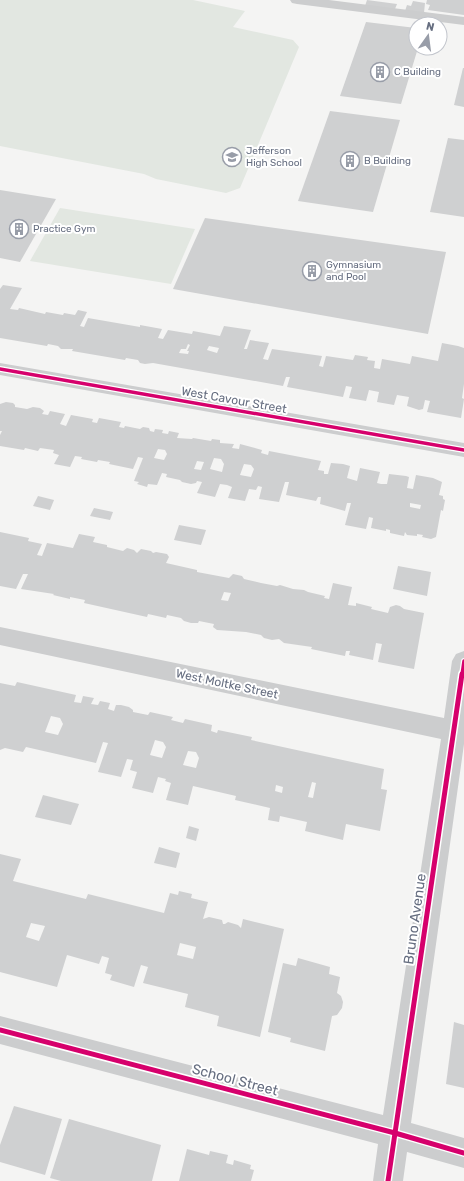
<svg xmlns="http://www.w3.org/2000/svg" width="464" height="1181" viewBox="0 0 464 1181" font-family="Rubik,sans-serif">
<rect width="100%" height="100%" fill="#f4f4f3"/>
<g fill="#e2e7e1">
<polygon points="0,0 193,0 245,11 233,27 293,40 299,47 240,188 226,193 156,179 144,174 0,146"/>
<polygon points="60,208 195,229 171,284 30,261"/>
</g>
<g fill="#cfd0d1" fill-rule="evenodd">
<polygon points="367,0 397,4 395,9 365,6"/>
<polygon points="427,0 464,0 464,15 428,10 430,5 426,4"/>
<polygon points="413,1 425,3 424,13 405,11 407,5 411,6"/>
<polygon points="366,22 416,28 416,48 418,48 401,104 340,96"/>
<polygon points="463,68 464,68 464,107 454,105"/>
<polygon points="330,111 400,120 373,212 298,201"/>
<polygon points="448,138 464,140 464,217 430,212"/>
<polygon points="0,190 56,199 20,262 0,258"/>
<polygon points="205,218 446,252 428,334 173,289"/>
<path d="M3,285L22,288L10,309L18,310L19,308L45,314L46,312L63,315L64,313L75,315L78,310L87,312L80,326L84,327L88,318L140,327V325L162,329L158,338L163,339L168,330L192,334L193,331L220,336L224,326L251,330L244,349H247L250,340L269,343L263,359L268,360L272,349L322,356L319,366L323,367L326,356L353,360L355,355L368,357L367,360L375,361L374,368L380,369L382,359L410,364L412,356L438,361L442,343L458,346L464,348V384L462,398L464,399L461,418L427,412L430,401L425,400L423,409L419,410L407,406L409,397L397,395L394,405L377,402L379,392L369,390L366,401L349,398L352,387L346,386L343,397L287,387L290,377H286L283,386L153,363L145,364L140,363L138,360L126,358L125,360L72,351L73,349H61L58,346L48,344L47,346L0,338V289ZM188,344L190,345L187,351H189L188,354L179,353L181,349H186ZM209,346L219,348L217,353L207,350Z"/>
<path d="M6,402L13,403L15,405V407L27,409L33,407L40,408L44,411L42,414L48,415L50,411L65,414L60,424L66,426L71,415L93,419L92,422L97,423L99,418L121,422L119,427L124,428L125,426L140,429L143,427L149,428L150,431L154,432L155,429L163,430L162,433L168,434L169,431L179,433L177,438L192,439L193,438L211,441L212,439L220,440V443L234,444L232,448L239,449L240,444L262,450L261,453L268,455L269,451L321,461L318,470L324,471V474H328L331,463L343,464L350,466L347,478L357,481L360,468L380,472L377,483L381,484H387L389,474L406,476L409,477L407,488L413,489L416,475L433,478L442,482L439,495L443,496V499L445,500L443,511L441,510L436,537L431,539L422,537L423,535L417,534V536L407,535L405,532L404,536L390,533V530L386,529V531L371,528L373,518L369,517L366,529L345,525L351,503H347L345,511L320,504L321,497H318L316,501L286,495L289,482H285L279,502L259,499L262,487L258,486L256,490L249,489L245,501L228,498L232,487L227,485L220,484L215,497L197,493L202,482L197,481L196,483L191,484L182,482L180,480L166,477L167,474L162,473L157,485L148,484L147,487L137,484L139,482L134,481L143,458L138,457L133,469L109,464L110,462L98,460L97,462L81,459L82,457L75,456L70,467L54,464L59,455L53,453L54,450L40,448L38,451L25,448L24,450L0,446V435L2,431H0V404ZM158,449L165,450L167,454L164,460L154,458ZM214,458L221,459L224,464L222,472L210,469ZM197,461L204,462L201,470L194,469ZM244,464L251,465L254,469L251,477L240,475ZM410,503L421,505L420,509L410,507Z"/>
<polygon points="38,496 54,500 50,510 33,506"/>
<polygon points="94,508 113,512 110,520 90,516"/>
<polygon points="179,525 206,530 201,545 174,540"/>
<path d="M0,532L29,538L28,541L42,544L37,555L42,556L47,543L73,548L79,534L95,537L93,542L107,545V547L123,551L127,548L134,550L137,553L141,549L151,551L153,553L156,552L167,554L169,557L166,563L197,570V572L229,578L233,574L242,576L244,579L261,583L277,586L280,585L293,589L304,590L308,592L325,596L324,598L329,599L333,583L352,587L348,605L356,606V603L372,607L371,609L388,613L390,607L396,605L400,606L404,609L424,613L414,669L378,662L382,644L376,643L373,660L349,655L350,651H346L345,656L311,649L312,647L284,643L279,639L272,640L264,638L261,635L246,632L217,630L213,627L214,624L199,621L198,623H191L184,621L181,618L167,615L166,618L148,614L147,617L84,603L85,600L70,597V599L53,595L54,594L21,589L28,574H23L16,589L0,586ZM224,592L231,593L228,601L221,600Z"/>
<polygon points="398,566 431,572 427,596 393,589"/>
<path d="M17,682L76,695L74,702L81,703L83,696L94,698L91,704L98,705L100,701L110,703L108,709L114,711L116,705H121L129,707L133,710V712L148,715L150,712L173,717L171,720L183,723L185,719L212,725L211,731L217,733L218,730L252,737L251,740L384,769L381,789L387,790L380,831L346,824L343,840L305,831L307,822L280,816L279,822L268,820L270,808L235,800L236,796L193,786L188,805L166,800L171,783L165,781L166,779L158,777L153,793L132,788L137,772L130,770L133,760L127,759L121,777L98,772L108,743L103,742L96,763L26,747L23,752L5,748L0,750V683L15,686ZM51,716L60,718L63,724L58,735L45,732ZM155,740L163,742L166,747L162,758L150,755ZM188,751L196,752L199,758L196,768L183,765ZM312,782L316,783L313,798L308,797ZM276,785L283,787L282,793L275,791Z"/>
<polygon points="43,795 79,804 71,825 35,817"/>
<polygon points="189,826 199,829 196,841 186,838"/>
<polygon points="159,847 180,853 176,868 154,863"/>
<path d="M0,854L21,859L13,881L86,899L88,894L164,913L170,893L178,895L179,891L192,894L191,898L208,902L203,919L209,917L222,920L223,924H225L228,922L238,925L241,928L243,919L284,929L260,1037L217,1026L219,1016L185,1007L188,994L143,983L148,967L141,965L134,987L110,980L112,975L105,973L109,958L102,956L99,964L67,955L57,987L0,972ZM31,923L45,926L39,941L26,937ZM180,943L196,947L193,959L177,955Z"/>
<polygon points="298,958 330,967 329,974 340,977 337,993 341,996 343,1002 342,1008 337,1015 332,1016 325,1051 290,1042 291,1038 268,1032 283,963 296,966"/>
<polygon points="454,1022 464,1025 464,1088 446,1084"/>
<polygon points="14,1106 62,1119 45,1175 0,1162 0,1145"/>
<polygon points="69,1119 161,1145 152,1181 61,1181 50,1178"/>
<polygon points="187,1149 209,1155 210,1151 228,1155 226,1163 233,1165 234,1160 251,1165 250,1169 254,1170 251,1181 179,1181"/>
</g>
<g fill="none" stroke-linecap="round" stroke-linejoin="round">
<g fill="#cccdce" fill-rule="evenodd">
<polygon points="290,0 329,0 464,17 464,25 297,4 292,3"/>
<polygon points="0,363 464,443 464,457 0,375"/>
<polygon points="0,627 444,718 452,661 456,654 464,651 464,744 411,1123 464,1138 464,1168 407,1152 403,1181 373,1181 378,1144 0,1044 0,1016 383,1115 441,739 0,645"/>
</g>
<defs>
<g id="cycleway-far1">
<polyline points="0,369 464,450"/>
<polyline points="462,675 464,661"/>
</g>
<g id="cycleway">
<polyline points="0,1030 395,1133 464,1153"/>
<polyline points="388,1181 462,674"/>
</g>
</defs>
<use href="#cycleway-far1" stroke="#fff" stroke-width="6"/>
<use href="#cycleway" stroke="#fff" stroke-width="8"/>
<use href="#cycleway-far1" stroke="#d6006c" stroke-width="3.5"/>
<use href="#cycleway" stroke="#d6006c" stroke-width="5"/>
</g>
<defs>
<symbol id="building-ring" viewBox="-11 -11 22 22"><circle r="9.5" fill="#fff" stroke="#989da8" stroke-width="1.5"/><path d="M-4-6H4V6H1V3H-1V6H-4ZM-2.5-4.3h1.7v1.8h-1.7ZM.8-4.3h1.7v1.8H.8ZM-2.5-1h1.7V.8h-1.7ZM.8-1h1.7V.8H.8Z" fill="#989da8"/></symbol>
<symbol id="school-ring" viewBox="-11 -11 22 22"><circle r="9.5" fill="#fff" stroke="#989da8" stroke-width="1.5"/><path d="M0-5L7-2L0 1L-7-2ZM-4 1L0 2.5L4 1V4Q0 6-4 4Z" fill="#989da8"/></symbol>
</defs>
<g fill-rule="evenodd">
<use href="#building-ring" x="369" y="61" width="22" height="22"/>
<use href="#school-ring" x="221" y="146" width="22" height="22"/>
<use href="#building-ring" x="339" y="150" width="22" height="22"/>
<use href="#building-ring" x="8" y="218" width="22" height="22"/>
<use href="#building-ring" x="301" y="260" width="22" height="22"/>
</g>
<g text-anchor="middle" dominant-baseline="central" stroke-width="4" stroke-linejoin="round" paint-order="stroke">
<g font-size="10" fill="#666e80" stroke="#fff" text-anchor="start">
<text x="394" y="72">C Building</text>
<text x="246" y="151">Jefferson<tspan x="246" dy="12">High School</tspan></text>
<text x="364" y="161">B Building</text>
<text x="33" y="229">Practice Gym</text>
<text x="326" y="265">Gymnasium<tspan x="326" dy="12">and Pool</tspan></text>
</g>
<g font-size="12" fill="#666e80" stroke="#fff">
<text transform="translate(234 400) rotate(10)">West Cavour Street</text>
<text transform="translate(227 684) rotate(12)">West Moltke Street</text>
</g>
<g font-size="14" fill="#666e80" stroke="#fff">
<text transform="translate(415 919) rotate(-82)">Bruno Avenue</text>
<text transform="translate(235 1080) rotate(15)">School Street</text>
</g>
</g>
<g transform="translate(428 36) rotate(14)"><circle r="19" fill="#ffffff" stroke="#c2c5cc"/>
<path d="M0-3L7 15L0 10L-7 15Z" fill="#989da8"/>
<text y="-6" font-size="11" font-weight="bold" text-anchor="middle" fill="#666e80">N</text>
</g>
</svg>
